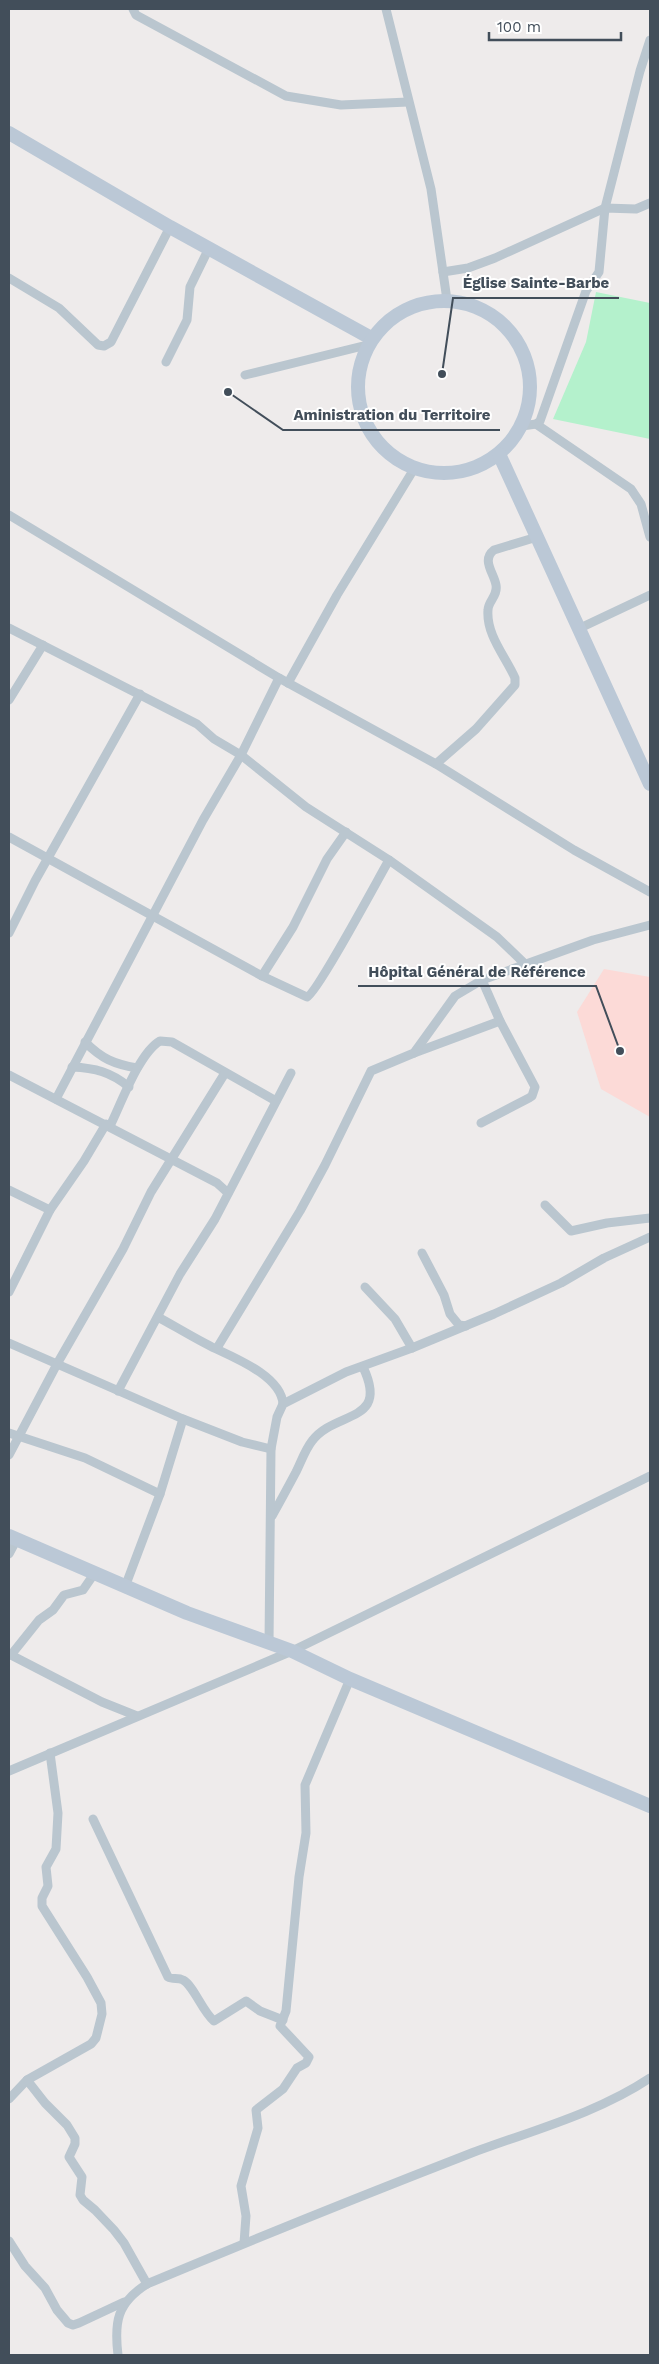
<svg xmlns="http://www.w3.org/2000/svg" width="659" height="2364" viewBox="0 0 659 2364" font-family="'Work Sans',sans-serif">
<rect width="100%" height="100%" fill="#eeebeb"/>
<polygon fill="#fcdad7" points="604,969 650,977 650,1117 601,1089 577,1012"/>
<polygon fill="#b4f1cc" points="596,292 650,303 650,439 553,419 586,342"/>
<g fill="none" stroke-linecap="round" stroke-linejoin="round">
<g stroke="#bac6cf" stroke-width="9">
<polyline points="133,9 136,15 286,96 341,105 408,102"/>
<polyline points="386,9 431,189 447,300"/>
<polyline points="443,272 468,268 495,258 605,208 636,209 650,203"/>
<polyline points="9,278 59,308 98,345 104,346 111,342 170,227"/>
<polyline points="166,362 187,320 190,287 209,248"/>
<polyline points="245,375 367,345"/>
<polyline points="536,424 631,489 641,504 650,537"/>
<polyline points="522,426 536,424 540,421 586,291 599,272 605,208 640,71 650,40"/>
<polyline points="9,515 279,678 436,764 574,850 650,892"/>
<polyline points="9,628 197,724 214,739 241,755 306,807 389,860 497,937 524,963"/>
<polyline points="578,629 650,595"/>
<polyline points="288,683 337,595 414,469"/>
<polyline points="9,700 43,645"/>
<path d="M436,764L476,729L515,685V678C506,657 486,635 488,610C488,601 498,596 496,585C494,573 481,560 494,550L537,537"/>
<path d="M9,837L262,976L307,997C317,993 378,879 389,860"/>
<polyline points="9,933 35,881 140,694"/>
<polyline points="262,976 293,927 327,859 346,832"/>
<path d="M85,1042C102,1059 114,1064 137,1068"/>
<polyline points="414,1053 500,1021 482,980"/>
<path d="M72,1067C95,1068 111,1072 129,1087"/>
<polyline points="9,1075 217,1183 228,1193"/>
<polyline points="56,1099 203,820 241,755 279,678"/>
<polyline points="481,1123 529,1098 532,1096 535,1087 500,1021"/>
<path d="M110,1126C121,1104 139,1053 160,1041L172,1042L276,1101"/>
<polyline points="9,1190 50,1210"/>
<polyline points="545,1205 571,1231 607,1223 650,1218"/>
<polyline points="422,1253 444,1295 450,1314 459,1325 466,1326"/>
<polyline points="365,1287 395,1319 412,1348"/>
<polyline points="9,1292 50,1210 84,1161 106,1124"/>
<path d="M158,1317C176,1327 194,1338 212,1347C235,1358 281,1376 283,1404"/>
<polyline points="9,1343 183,1419 242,1442 271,1449"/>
<polyline points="217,1348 300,1211 325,1165 371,1071 414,1053 455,996 482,980 593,940 650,925"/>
<polyline points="118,1391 180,1274 215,1219 291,1073"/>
<polyline points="9,1433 85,1458 160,1494"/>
<polyline points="9,1455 57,1364 123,1249 151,1192 225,1073"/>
<path d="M272,1516C280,1502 288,1487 296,1472C301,1462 305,1450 312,1441C335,1410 390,1424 363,1367"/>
<polyline points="9,1554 17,1539"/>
<polyline points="125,1587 160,1494 183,1419"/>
<polyline points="269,1643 271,1449 277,1417 283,1404 346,1372 412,1348 494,1314 561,1283 604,1258 650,1237"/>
<polyline points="9,1654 102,1702 137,1716"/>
<polyline points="11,1655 39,1620 53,1610 64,1595 83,1590 94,1574"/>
<polyline points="9,1771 292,1651 650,1476"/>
<path d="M93,1819L168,1977C173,1980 178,1977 183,1980C194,1986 202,2011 214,2021L246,2001L260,2011L283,2020"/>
<polyline points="27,2080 45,2103 67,2125 75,2138 75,2144 69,2157 82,2177 80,2195 83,2200 95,2210 114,2230 124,2243 147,2284"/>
<polyline points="9,2099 27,2080 91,2044 96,2038 102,2014 101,2003 87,1977 42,1906 42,1898 48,1886 46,1867 56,1849 58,1813 50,1753"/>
<polyline points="9,2241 25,2266 45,2288 57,2310 68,2323 73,2325 79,2323 124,2302"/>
<polyline points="244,2243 246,2216 241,2186 258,2128 256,2110 283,2089 297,2068 306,2063 309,2057 280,2026 286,2011 299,1877 306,1833 305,1785 350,1679"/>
<path d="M118,2355C114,2322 117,2303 147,2284C254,2239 361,2196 469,2154C530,2131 596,2114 650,2078"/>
</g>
<g stroke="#bbc8d6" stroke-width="14">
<polyline points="9,133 170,227 371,338"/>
<circle cx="444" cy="387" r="86"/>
<polyline points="499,454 650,784"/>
<polyline points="9,1536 187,1613 292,1651 350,1679 650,1806"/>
</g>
</g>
<path fill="none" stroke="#424e5a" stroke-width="2" d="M442 374L453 298H619M228 392L283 430H500M620 1051L596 986H358"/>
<g fill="#424e5a" stroke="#fff" stroke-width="2">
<circle cx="442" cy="374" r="5"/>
<circle cx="228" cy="392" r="5"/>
<circle cx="620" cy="1051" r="5"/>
</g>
<g font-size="15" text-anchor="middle" font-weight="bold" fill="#424e5a" stroke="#fff" stroke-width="4" stroke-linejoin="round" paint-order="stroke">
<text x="536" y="288">Église Sainte-Barbe</text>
<text x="392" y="420">Aministration du Territoire</text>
<text x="477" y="977">Hôpital Général de Référence</text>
</g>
<rect width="659" height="2364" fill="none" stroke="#424e5a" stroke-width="20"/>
<path d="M489 32v8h132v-8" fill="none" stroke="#424e5a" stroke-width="2.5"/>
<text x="497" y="32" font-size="15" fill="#424e5a" stroke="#ffffff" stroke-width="4" paint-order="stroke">100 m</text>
</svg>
